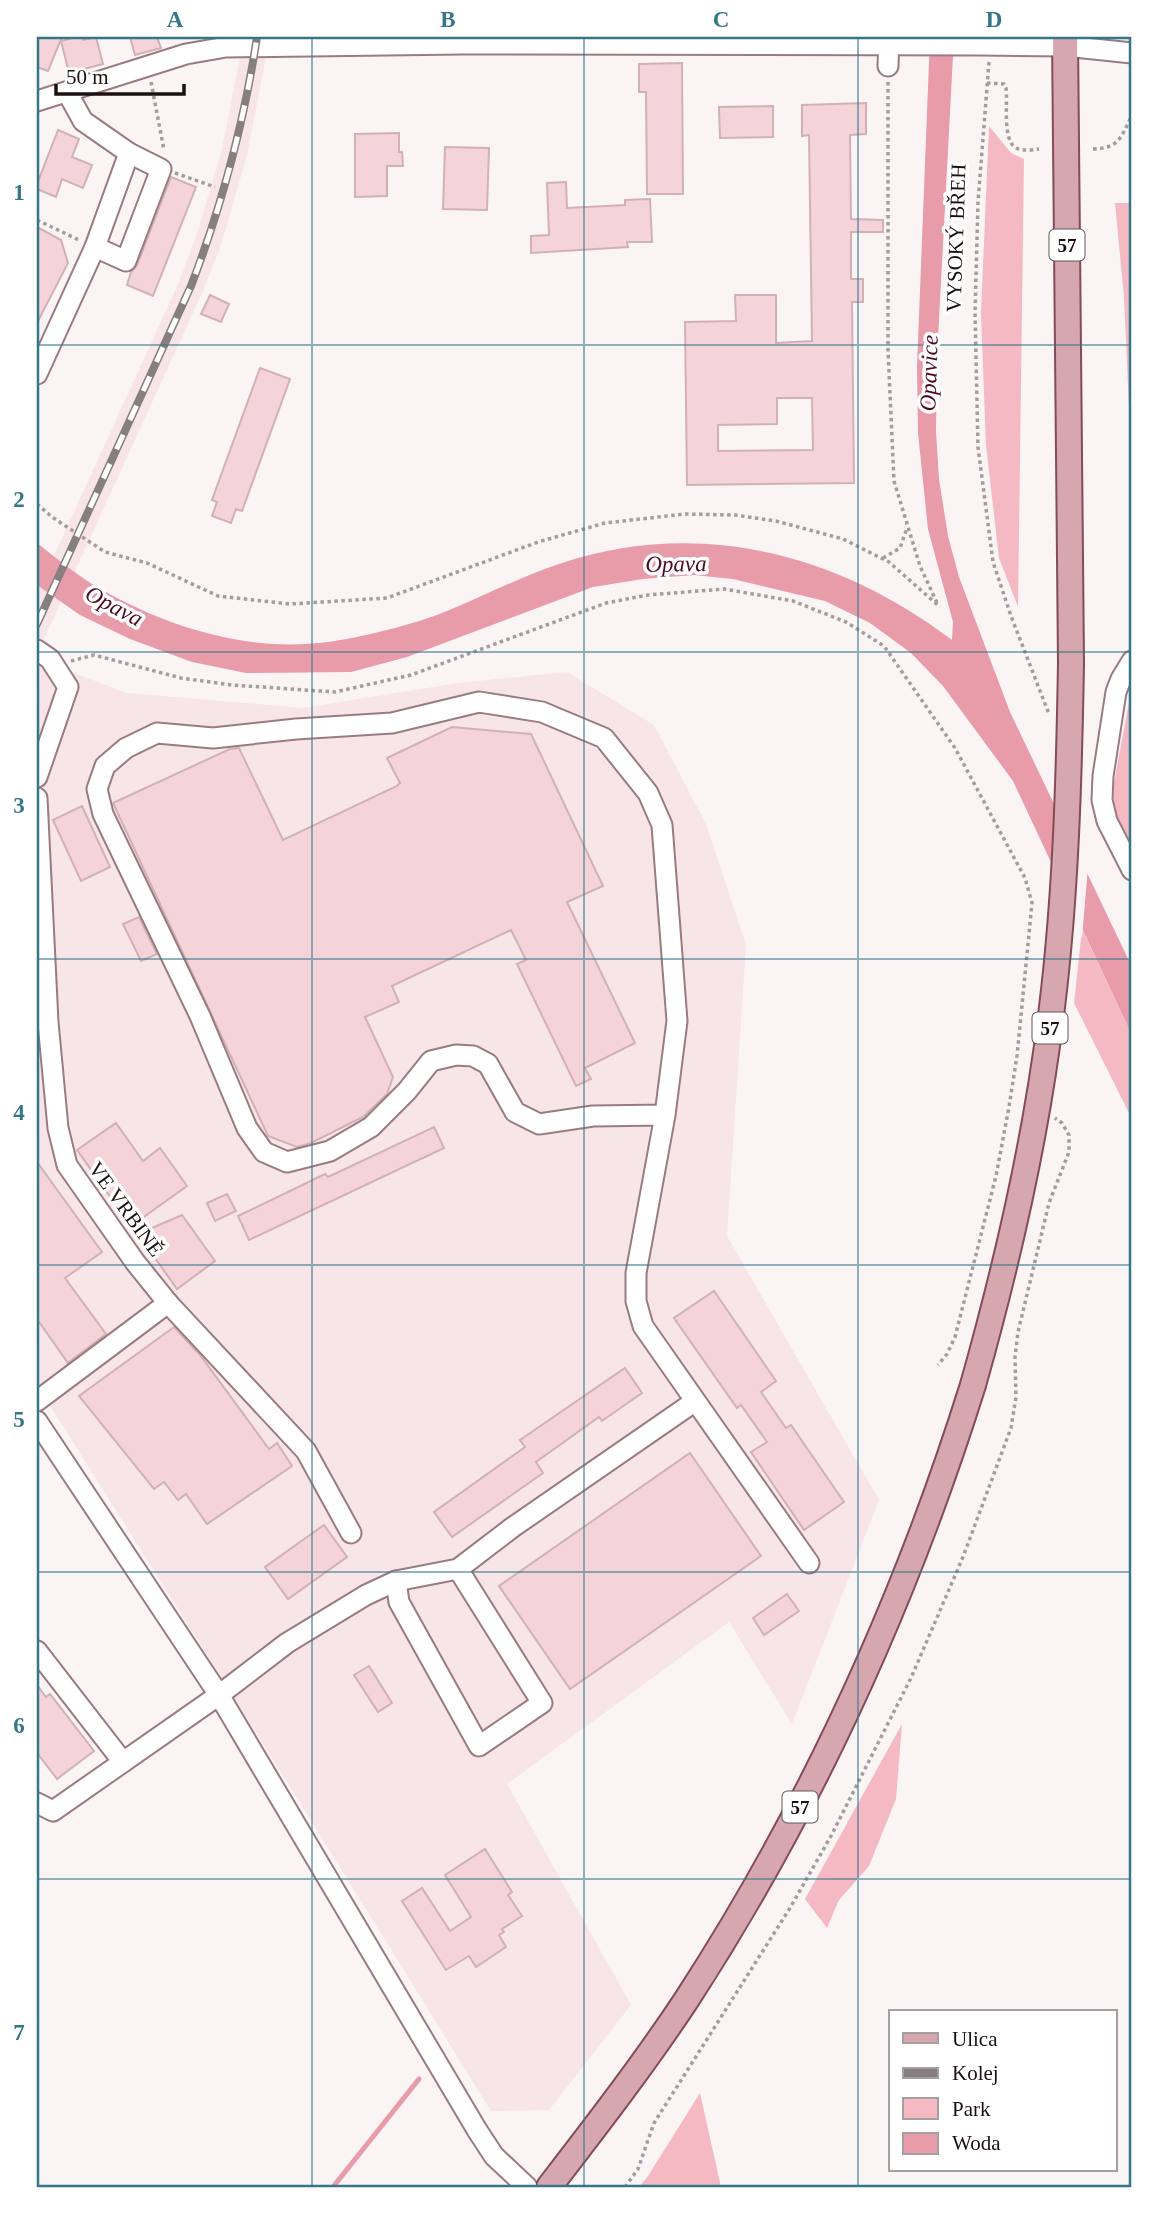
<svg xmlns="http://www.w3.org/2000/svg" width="1169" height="2224" viewBox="0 0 1169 2224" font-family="'Times New Roman',serif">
<rect width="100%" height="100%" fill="#fbf4f5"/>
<g fill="#f7e5e7">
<polygon points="244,37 270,37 247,155 222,242 203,291 37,654 37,593 179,282 197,234 222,149"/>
<polygon points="37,659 127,693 303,708 458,683 567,672 654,725 706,824 746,945 727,1236 879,1500 792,1724 729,1622 507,1784 631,2005 549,2110 491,2111 294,1793 37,1385"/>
</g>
<g fill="#f5b9c3">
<polygon points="989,126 1011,153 1024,159 1018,607 999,558 986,445 981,313"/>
<polygon points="1115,203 1132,203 1132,476 1124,297"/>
<polygon points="1132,686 1132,855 1115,825 1113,788"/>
<polygon points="1082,929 1132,1035 1132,1119 1074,1003"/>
<polygon points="902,1724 896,1799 869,1866 839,1900 827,1928 805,1899"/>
<polygon points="700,2093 721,2187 639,2187 648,2176"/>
</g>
<path fill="#e89ba8" d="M930,37H954L937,357L936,432L939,479L948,536L959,577L1010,712L1132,967V1035L1013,781L943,686L911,653L870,623L825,601L733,579L694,575L643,579L593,587L407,657L351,672L246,673L192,662L130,639L80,615L37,585V543C55,557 73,572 92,584C159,624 240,651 319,643C351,640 407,626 437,615C478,599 517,578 559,564C698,517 837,553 952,640L953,622L928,529L918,433L917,367Z"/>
<polygon fill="#fbf4f5" points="1055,799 1088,867 1082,938 1052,873"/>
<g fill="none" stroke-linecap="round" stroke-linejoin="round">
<polyline stroke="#e89ba8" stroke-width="5" points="333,2187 419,2079"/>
</g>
<g fill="#f5d4d9" stroke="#d2b1b6" stroke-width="2" fill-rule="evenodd">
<polygon points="37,37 62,37 48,71 37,67"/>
<polygon points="77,37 82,37 83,40 96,37 103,64 69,73 61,41"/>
<polygon points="130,37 157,37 161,48 135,55"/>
<polygon points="682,63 683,194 647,194 646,92 639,92 639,64"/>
<path d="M866,103V134L850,135L851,219L883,220V232H851V279H863V302H852L854,483L687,485L685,322L736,321L735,295H776V343L812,341L809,135L802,136V105ZM777,398H812L813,450L718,451V425L777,424Z"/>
<polygon points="773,106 773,137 720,138 719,107"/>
<polygon points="58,130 79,139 72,157 92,165 83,188 62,179 56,197 37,189 37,184"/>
<polygon points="399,133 399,152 402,152 403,166 387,166 387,196 355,197 355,134"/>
<polygon points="445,147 489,148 487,210 443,209"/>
<polygon points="171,177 196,187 153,296 127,285 131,272 137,265"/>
<polygon points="566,182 567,208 625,205 625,200 650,199 652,242 627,242 628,247 531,253 531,236 549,235 547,183"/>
<polygon points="37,227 61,240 68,263 37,323"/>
<polygon points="210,295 229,304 221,322 201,314"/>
<polygon points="260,368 290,379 242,511 236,509 231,523 212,516 217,502 212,500"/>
<polygon points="452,727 531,734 603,886 567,902 635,1043 585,1068 591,1079 576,1086 517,964 526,960 511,930 394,985 392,986 399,1002 365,1017 393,1077 387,1094 363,1117 311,1143 297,1147 268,1136 113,803 230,749 239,748 283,840 397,786 400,783 387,758"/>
<polygon points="82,806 110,867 81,881 53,820"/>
<polygon points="139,917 157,954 141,961 123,924"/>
<polygon points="116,1123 143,1161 160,1148 187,1186 131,1226 77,1150"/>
<polygon points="434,1127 444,1148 249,1240 238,1216 325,1174 328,1177"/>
<polygon points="37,1162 102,1252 65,1278 106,1334 68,1363 37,1319"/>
<polygon points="227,1194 236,1211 215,1221 207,1203"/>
<polygon points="182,1215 215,1261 177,1289 138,1234"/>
<polygon points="714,1291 776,1381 761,1392 786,1428 791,1425 844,1502 804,1530 751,1452 767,1442 741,1405 737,1408 674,1318"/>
<polygon points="174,1327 200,1355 269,1449 277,1443 292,1466 207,1524 186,1494 178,1500 164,1482 154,1489 79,1396"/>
<polygon points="625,1368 642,1393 602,1421 599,1417 536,1462 543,1473 452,1537 434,1512 525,1447 520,1440"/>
<polygon points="690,1453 761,1556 570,1689 499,1586"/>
<polygon points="324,1525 347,1557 288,1599 265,1567"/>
<polygon points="787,1594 799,1611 764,1635 753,1618"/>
<polygon points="369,1666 392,1703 378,1712 354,1675"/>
<polygon points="37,1685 46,1697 50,1694 94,1751 57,1779 37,1753"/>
<polygon points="485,1849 512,1892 508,1895 522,1916 502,1929 504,1932 499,1935 506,1947 476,1967 469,1956 446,1970 402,1901 422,1888 450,1931 471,1917 445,1875"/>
</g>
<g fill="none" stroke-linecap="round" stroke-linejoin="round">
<defs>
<g id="minor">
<polyline points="888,66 889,37"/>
<polyline points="37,101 186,54 226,47 462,44 979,45 1065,46 1132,53"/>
<polyline points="95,247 126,261 161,169 129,153"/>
<polyline points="37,374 95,247 129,153 83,121 67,92"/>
<polyline points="37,650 50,659 68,687 37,777"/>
<polyline points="1132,661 1121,679 1116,692 1103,776 1102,800 1107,821 1132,870"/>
<polyline points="37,798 48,1022 58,1128 67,1165 135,1262 168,1303 306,1451 351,1533"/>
<polyline points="665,1115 593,1116 539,1124 515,1112 488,1064 473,1056 456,1055 431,1061 407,1091 371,1127 330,1151 287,1162 264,1152 247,1128 200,1016 103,814 97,789 105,766 126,748 157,733 213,738 296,729 392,723 479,702 542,712 604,738 648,793 662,825 677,1021 665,1115 636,1273 636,1301 643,1326 809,1563"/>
<polyline points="37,1401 168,1303"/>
<polyline points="37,1421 219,1695 287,1643 366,1595 396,1581 458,1569 513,1527 694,1402"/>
<polyline points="396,1581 399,1602 479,1746 542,1703 458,1569"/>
<polyline points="37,1651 123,1762"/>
<polyline points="37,1803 53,1811 219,1695 477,2130 494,2156 527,2187"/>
</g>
<g id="major">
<polyline points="1065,37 1071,663"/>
<path d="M549,2187C596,2126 644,2064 687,1999C811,1808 905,1602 973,1385"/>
</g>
</defs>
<use href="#minor" stroke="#9a7b80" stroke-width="23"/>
<use href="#major" stroke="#844c56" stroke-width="28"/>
<g stroke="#a49c9d" stroke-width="3.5" stroke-dasharray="3.5 3.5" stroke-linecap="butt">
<polyline points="989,62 978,202 975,313 978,447 993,562 1011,616 1049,714"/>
<polyline points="151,82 164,150"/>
<polyline points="888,82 888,350 894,481 920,566 938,605"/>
<path d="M987,83L1004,84L1006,88C1008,103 1002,140 1016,148C1023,151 1032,150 1039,149"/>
<path d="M1093,149C1120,148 1121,137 1132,115"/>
<polyline points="175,173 215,187"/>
<polyline points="37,220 79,240"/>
<polyline points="37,504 52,517 105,552 147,563 218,596 290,604 387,598 538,542 605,523 685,514 735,515 776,521 843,539 889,562 940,607"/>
<polyline points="883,558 900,548 907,528"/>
<polyline points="71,661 94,655 181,678 232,685 335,692 411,675 606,603 648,595 724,589 793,601 846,622 884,646 955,748 1025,878 1032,903 1017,1056 1009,1107 996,1176 955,1337 947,1354 938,1365"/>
<polyline points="625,2187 638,2169 654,2123 790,1908 831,1836 911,1678 963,1557 1011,1428 1016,1397 1015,1357 1018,1332 1049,1203 1069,1152 1069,1135 1062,1123 1055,1118"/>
</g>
<use href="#minor" stroke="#fff" stroke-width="19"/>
<use href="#major" stroke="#d7a7b0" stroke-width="24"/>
<defs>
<path id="rail" d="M37,624L191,286C222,205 244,123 257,37"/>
</defs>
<use href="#rail" stroke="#877e7f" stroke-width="8"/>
<use href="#rail" stroke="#fff" stroke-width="5" stroke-dasharray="16" stroke-linecap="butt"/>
<defs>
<path id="major-bridge" d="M973,1385C1008,1261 1037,1136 1052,1007C1066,893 1069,778 1071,663"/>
</defs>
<use href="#major-bridge" stroke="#844c56" stroke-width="28" stroke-linecap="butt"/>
<use href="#major-bridge" stroke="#d7a7b0" stroke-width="24"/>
</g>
<path fill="none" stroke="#357788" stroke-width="2" stroke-opacity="0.55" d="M312,37V2187M584,37V2187M858,37V2187M37,345H1132M37,652H1132M37,959H1132M37,1265H1132M37,1572H1132M37,1879H1132"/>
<g text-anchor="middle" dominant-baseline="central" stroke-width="7" stroke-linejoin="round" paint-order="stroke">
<g fill="#fff" stroke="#5f5859" stroke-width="2">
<rect x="1049.5" y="229.5" width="35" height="31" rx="5"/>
<rect x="1032.5" y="1012.5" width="35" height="31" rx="5"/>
<rect x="782.5" y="1791.5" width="35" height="31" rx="5"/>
</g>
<g font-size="19" font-weight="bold" fill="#1b1012">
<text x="1067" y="245">57</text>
<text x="1050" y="1028">57</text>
<text x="800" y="1807">57</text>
</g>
<g font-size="21" fill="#1b1012" stroke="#fff">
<text transform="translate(956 238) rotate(-88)">VYSOKÝ BŘEH</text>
<text transform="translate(126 1209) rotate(54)">VE VRBINĚ</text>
</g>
<g font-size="23" font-style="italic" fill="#4f0b20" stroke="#fff">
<text transform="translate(929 373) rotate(-88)">Opavice</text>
<text transform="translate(676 564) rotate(-1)">Opava</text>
<text transform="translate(114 606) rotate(28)">Opava</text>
</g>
</g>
<rect width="1169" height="2224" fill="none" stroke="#ffffff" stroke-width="77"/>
<rect x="889" y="2010" width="228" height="161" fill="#ffffff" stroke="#a49fa0" stroke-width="2"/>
<rect x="903" y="2033" width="35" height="10" fill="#d7a7b0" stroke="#a49fa0" stroke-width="2"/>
<text x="952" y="2046" font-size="21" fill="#1b1012">Ulica</text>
<rect x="903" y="2068" width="35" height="10" fill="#877e7f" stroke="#a49fa0" stroke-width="2"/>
<text x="952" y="2080" font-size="21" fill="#1b1012">Kolej</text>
<rect x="903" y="2098" width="35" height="21" fill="#f5b9c3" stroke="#a49fa0" stroke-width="2"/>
<text x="952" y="2116" font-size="21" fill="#1b1012">Park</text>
<rect x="903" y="2133" width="35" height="21" fill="#e89ba8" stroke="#a49fa0" stroke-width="2"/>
<text x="952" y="2150" font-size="21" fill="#1b1012">Woda</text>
<path d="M56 84v10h128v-10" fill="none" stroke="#1b1012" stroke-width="3.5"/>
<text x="66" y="84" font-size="21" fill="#1b1012" stroke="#ffffff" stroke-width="5" paint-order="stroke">50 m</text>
<rect x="38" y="38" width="1092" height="2148" fill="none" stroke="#357788" stroke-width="2.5"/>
<g font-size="23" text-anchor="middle" font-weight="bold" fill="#357788">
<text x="175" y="27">A</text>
<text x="448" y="27">B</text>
<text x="721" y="27">C</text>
<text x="994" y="27">D</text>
<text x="19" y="200">1</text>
<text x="19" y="507">2</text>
<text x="19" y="813">3</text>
<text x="19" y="1120">4</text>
<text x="19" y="1427">5</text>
<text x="19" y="1733">6</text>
<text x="19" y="2040">7</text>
</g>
</svg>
